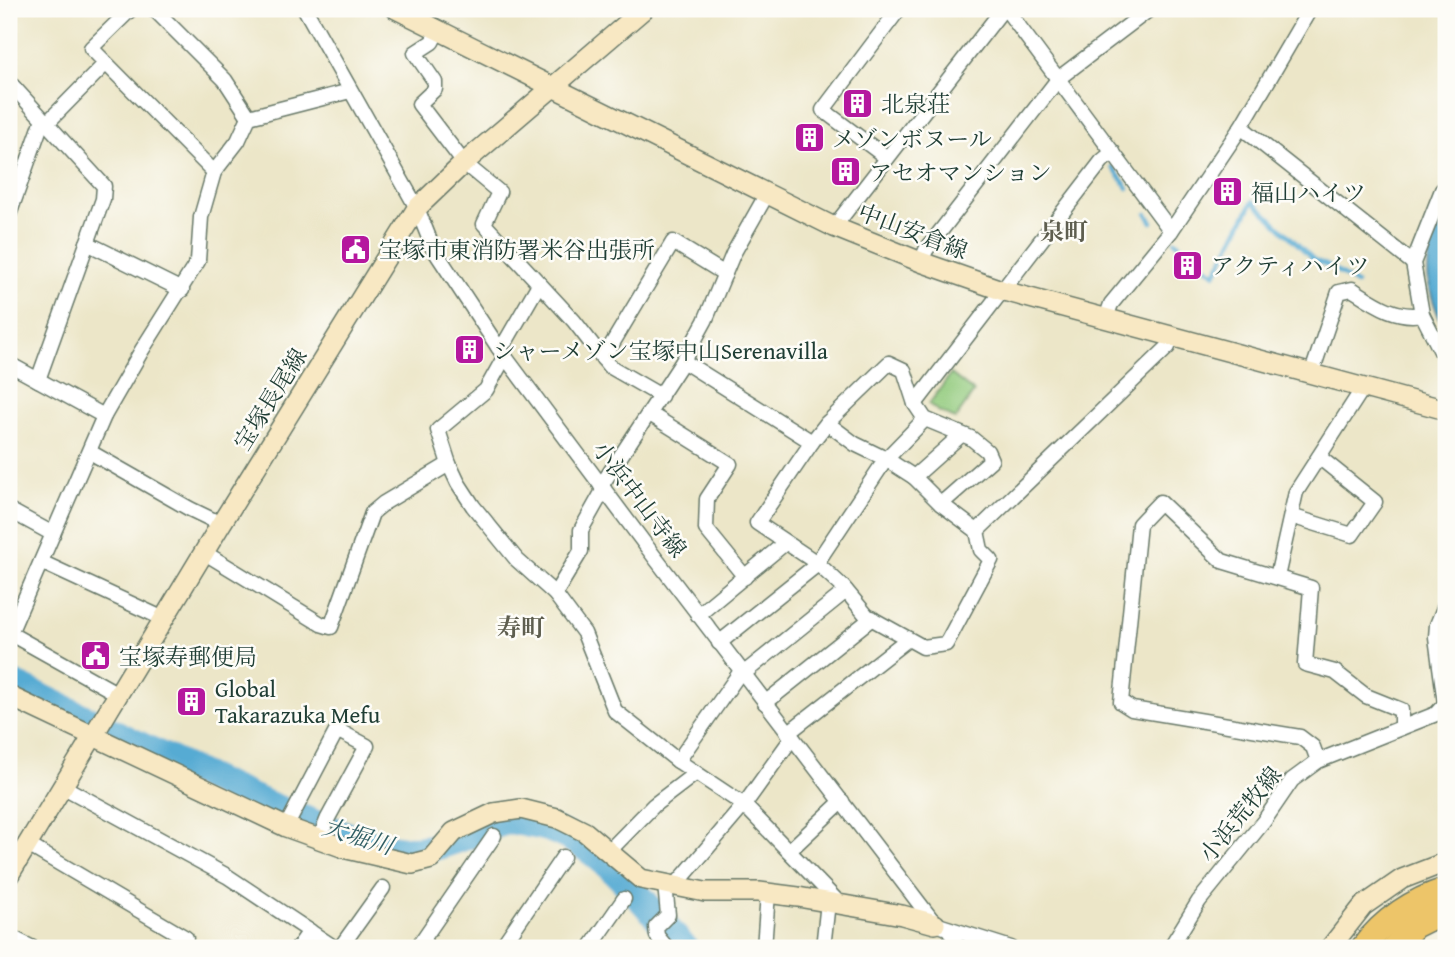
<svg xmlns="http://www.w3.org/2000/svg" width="1455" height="957" viewBox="0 0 1455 957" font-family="'Gentium Book Plus','Noto Serif JP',serif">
<rect width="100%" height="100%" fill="#fdfcf7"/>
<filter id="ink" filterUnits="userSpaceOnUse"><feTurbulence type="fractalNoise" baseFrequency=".0143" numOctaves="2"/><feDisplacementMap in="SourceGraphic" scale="14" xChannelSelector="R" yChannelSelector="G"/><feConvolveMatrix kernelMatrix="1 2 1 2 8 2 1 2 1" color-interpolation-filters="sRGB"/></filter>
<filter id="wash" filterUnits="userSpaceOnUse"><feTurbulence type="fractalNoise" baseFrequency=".00686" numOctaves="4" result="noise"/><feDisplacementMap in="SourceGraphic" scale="28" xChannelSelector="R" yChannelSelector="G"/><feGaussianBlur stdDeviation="1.57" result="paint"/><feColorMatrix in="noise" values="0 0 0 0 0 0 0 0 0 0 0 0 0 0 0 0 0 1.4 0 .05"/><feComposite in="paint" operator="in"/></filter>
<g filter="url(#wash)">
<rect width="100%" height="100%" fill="#ece6c8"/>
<polygon fill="#93cb7e" stroke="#598459" stroke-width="2" points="951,374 974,392 955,419 938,411 929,404"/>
<path fill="#57abd3" stroke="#3b7484" stroke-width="2" d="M1446,214V332C1424,288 1420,257 1446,214Z"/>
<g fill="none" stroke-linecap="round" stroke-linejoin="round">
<g stroke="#57abd3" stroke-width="4.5">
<polyline points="1060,95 1098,147"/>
<polyline points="1112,167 1128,188"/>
<polyline points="1147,214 1152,222"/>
<polyline points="1175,241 1215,274 1253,201 1314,260 1329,266 1356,284"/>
</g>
<path stroke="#57abd3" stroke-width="28" d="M9,682C130,738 250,806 377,845C429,861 458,836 504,822C512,819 522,823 530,824C595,834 643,902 684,948"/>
</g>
</g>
<g filter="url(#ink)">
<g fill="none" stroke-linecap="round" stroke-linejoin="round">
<defs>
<g id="street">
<polyline points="131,9 91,48 214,172"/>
<polyline points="154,9 225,80 249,117"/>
<polyline points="305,9 417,208 433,248 500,350 656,559 935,924 1011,948"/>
<polyline points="1006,9 1171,231"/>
<polyline points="438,30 432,42 415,53 435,82 435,89 419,104 464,163 499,192 484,224 574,321 609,366 661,396"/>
<polyline points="9,82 104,186 103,199 38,380"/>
<polyline points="47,123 105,64"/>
<polyline points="1241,127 1413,263"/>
<polyline points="887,158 823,110 899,9"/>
<polyline points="1446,187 1442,190 1413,263 1422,314 1446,361"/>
<polyline points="9,215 43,119"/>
<polyline points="834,227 1003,9"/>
<polyline points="87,243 182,290"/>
<polyline points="921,262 926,250 1059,78 1150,9"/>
<polyline points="1106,318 1111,304 1171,231 1241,127 1310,9"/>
<polyline points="498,347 506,341 539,284"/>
<polyline points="505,356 486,390 438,430 449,464 458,483 473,506 517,560 555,594 584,633 615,711 678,761 744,805 840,904"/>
<polyline points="603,359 673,242 725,274"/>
<polyline points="683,361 812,442 757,523 817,563 843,587 867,616 923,647 946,644 991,560 981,550 977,531 941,504 914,477"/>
<polyline points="9,364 104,416"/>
<path d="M1311,375L1339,292L1352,289C1374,303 1395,319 1422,314"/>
<polyline points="915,404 1102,161 1113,152"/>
<polyline points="650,414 730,464 707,499 706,529 745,577"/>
<polyline points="925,419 886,459 914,477 961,435"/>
<polyline points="812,442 827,423 889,363 904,370 915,404 925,419 971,438 987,451 991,460 941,504"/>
<polyline points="90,452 190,509 221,524"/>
<polyline points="601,486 683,361 705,321 733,254 768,192"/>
<polyline points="9,510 53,534"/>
<polyline points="1291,516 1352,535 1375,502 1319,457"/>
<polyline points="977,531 1168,347 1171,336"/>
<polyline points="205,553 321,624 331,627 372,513 384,503 449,464"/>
<polyline points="41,562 164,619"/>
<polyline points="1277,577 1296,492 1363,388"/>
<polyline points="555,594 581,551 581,530 604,489"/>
<polyline points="698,615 785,543"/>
<polyline points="9,633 118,694"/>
<polyline points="10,633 104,416 142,350 198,261 201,217 214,172 238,141 249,117 350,91"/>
<polyline points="719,643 814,567 886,459 855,444 827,423"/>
<polyline points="743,674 846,591"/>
<polyline points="765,703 872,618"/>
<polyline points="1445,703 1436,637 1437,625 1446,603"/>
<polyline points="788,733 908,639"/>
<polyline points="678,761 741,671"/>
<polyline points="1318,761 1313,747 1300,737 1132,709 1121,702 1139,524 1160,502 1222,561 1311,588 1305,664 1335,672 1366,696 1401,710 1401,728"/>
<polyline points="62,786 227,876 335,948"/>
<polyline points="286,827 337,730 367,746 328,818 319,840"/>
<polyline points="28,845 186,938 178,948"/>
<polyline points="609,851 654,805 696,773"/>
<polyline points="789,851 842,801"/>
<polyline points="665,884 668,915 656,927 657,936 667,948"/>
<polyline points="675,886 744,805 792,738"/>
<polyline points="949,929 958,948"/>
<polyline points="9,936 33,948"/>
<polyline points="298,948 310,931"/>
<polyline points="340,948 383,888"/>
<polyline points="417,948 494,836"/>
<polyline points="501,948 563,857"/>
<polyline points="590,948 624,899"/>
<polyline points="764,948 768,893"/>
<polyline points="823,948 828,902"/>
<polyline points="1170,948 1199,901 1264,821 1292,780 1318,761 1436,714 1446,703"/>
</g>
<g id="secondary">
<polyline points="396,9 834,227 921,262 1004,291 1446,410"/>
<polyline points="9,696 286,827 347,849 412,864 431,859 454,832 494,813 521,809 557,818 585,832 641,879 705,892 759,892 798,897 902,915 935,924"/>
<polyline points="9,875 221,524 417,208 464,163 644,9"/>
<polyline points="1330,948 1363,906 1402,879 1446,862"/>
</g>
<g id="highway">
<path d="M1363,948C1383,920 1414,900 1446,890"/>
<polyline points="1394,948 1414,926 1446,910"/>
</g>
</defs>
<use href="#street" stroke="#677868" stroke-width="17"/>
<use href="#secondary" stroke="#677868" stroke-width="22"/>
<use href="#highway" stroke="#677868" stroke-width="27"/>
<use href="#street" stroke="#fff" stroke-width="14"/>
<use href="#secondary" stroke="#f8e8c3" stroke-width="19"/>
<use href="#highway" stroke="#edc569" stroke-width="24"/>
</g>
</g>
<defs>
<symbol id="building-square" viewBox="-11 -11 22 22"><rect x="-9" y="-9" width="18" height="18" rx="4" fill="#b5179e" stroke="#fdfcf7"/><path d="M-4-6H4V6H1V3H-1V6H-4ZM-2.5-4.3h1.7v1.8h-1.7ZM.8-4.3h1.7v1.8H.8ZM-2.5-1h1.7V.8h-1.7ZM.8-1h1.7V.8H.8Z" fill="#fff"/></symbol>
<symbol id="civic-square" viewBox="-11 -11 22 22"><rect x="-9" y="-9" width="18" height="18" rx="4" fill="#b5179e" stroke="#fdfcf7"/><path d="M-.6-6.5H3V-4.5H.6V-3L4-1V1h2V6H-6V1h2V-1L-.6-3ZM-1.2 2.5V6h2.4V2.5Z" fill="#fff"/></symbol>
</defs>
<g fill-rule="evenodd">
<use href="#building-square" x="840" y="86" width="35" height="35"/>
<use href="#building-square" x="792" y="120" width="35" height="35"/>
<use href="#building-square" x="828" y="154" width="35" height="35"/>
<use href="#building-square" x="1210" y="174" width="35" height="35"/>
<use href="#civic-square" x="338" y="232" width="35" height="35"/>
<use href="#building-square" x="1170" y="248" width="35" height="35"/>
<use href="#building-square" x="452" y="332" width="35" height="35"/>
<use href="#civic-square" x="78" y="638" width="35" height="35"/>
<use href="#building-square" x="174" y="684" width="35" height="35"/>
</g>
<g text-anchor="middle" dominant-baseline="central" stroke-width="5" stroke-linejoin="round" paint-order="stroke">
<g font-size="23" fill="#1f3d34" stroke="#fdfcf7" text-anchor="start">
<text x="881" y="103">北泉荘</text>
<text x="832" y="138">メゾンボヌール</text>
<text x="869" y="172">アセオマンション</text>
<text x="1251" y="192">福山ハイツ</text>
<text x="379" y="249">宝塚市東消防署米谷出張所</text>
<text x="1211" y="265">アクティハイツ</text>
<text x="493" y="350">シャーメゾン宝塚中山Serenavilla</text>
<text x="119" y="656">宝塚寿郵便局</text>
<text x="215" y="688">Global<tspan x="215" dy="26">Takarazuka Mefu</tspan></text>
</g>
<g font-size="23" fill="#1f3d34" stroke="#fdfcf7">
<text transform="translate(913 231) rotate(21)">中山安倉線</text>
<text transform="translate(270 399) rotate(-58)">宝塚長尾線</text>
<text transform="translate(640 499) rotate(53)">小浜中山寺線</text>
<text transform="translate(1240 814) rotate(-51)">小浜荒牧線</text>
</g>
<g font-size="24" font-weight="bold" fill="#5e5e4f" stroke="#fdfcf7">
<text x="1064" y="231">泉町</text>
<text x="521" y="627">寿町</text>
</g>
<g font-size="24" font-style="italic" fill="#305e64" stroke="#fdfcf7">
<text transform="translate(358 836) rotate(17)">大堀川</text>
</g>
</g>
<rect width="1455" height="957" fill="none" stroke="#fdfcf7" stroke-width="35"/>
</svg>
